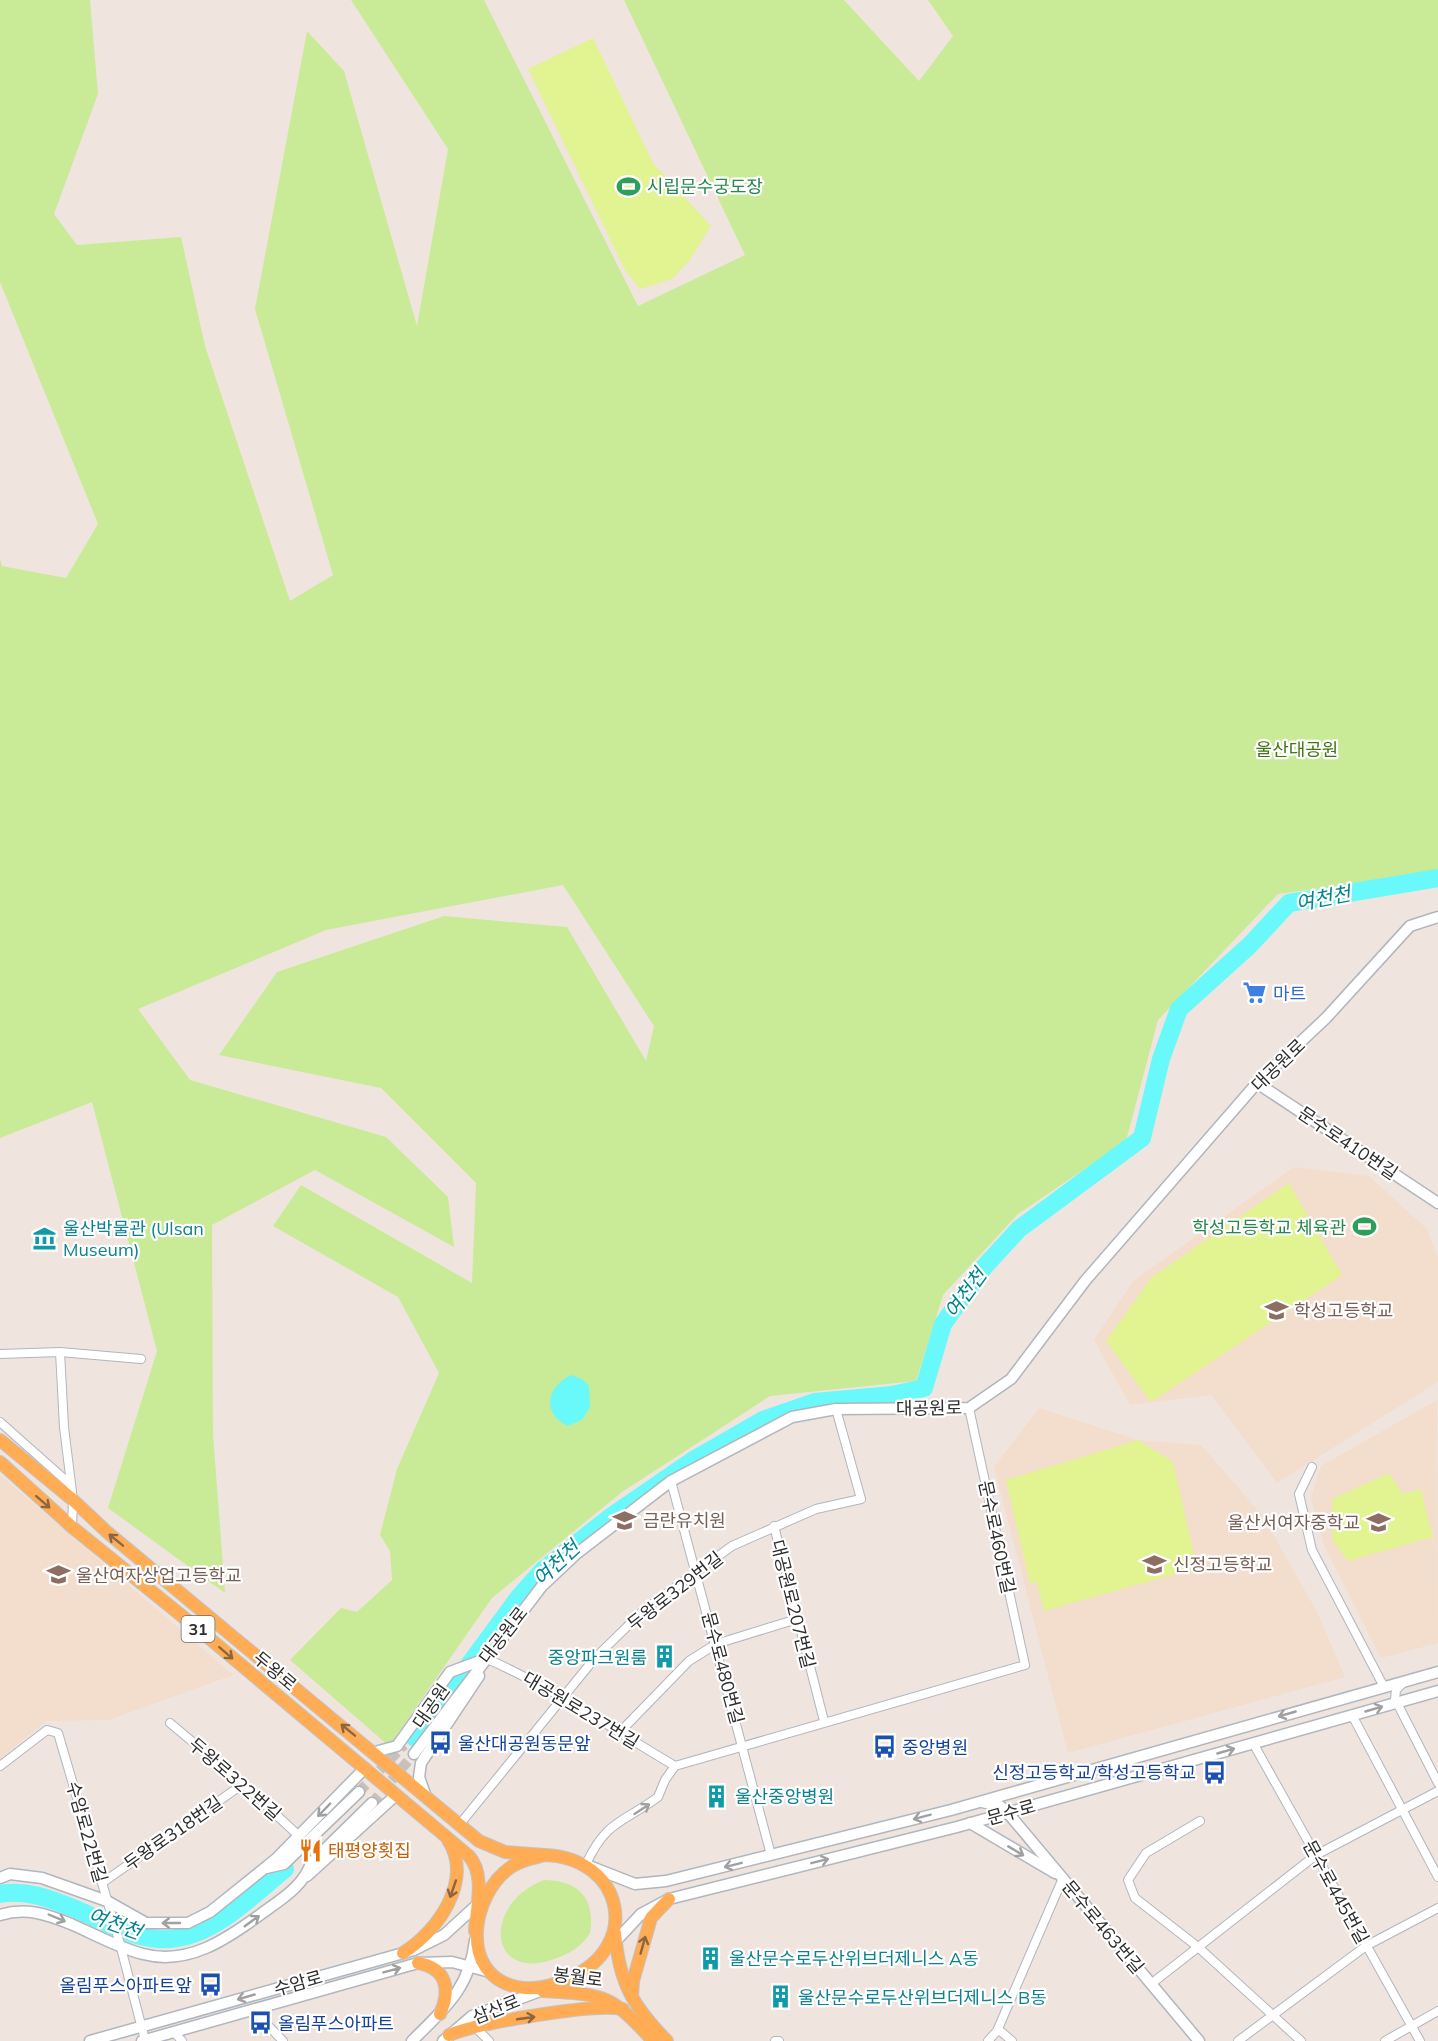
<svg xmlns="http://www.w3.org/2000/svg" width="1438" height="2041" viewBox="0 0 1438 2041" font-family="Mulish,'Noto Sans KR',sans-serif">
<rect width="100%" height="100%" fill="#f0e4df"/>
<g fill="#f3ddcd">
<polygon points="1294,1167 1369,1176 1427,1229 1438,1257 1438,1382 1277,1483 1211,1395 1130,1405 1094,1340 1133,1281"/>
<polygon points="1437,1400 1438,1643 1381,1658 1324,1545 1311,1499 1321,1466"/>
<polygon points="1039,1408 1138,1440 1201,1445 1263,1516 1317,1612 1345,1677 1068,1753 994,1467"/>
<polygon points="0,1475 233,1675 109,1720 46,1721 0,1759"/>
</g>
<g fill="#c9eb97">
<polygon points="0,0 90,0 98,94 54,214 77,245 181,237 205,346 290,601 333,575 255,309 307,31 344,71 417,326 448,149 351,0 484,0 638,306 745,255 624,0 844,0 919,81 953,36 928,0 1438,0 1438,872 1278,894 1158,1020 1126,1141 1018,1214 943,1295 916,1381 770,1396 622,1492 492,1598 389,1746 290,1660 341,1608 357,1612 392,1580 390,1551 380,1535 397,1469 439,1373 398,1297 273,1226 301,1185 472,1283 476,1183 381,1088 219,1055 277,972 444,916 567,927 646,1061 654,1026 563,885 326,930 138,1009 190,1080 386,1137 448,1197 454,1247 315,1170 212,1225 213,1434 225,1593 108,1508 157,1351 92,1102 0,1138 0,559 2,566 66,578 98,524 0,282"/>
<path d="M544,1880C578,1880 596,1898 590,1933C582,1946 571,1953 557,1958C488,1985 481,1904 544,1880Z"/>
</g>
<g fill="#e2f391">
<polygon points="593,38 653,163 711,226 689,261 672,279 640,289 625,270 528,69"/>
<polygon points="1289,1183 1342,1275 1151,1402 1106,1341 1152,1277"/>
<polygon points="1138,1440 1173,1462 1197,1568 1044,1611 1037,1582 1030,1584 1006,1480"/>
<polygon points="1389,1473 1403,1494 1421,1489 1433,1537 1348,1561 1333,1541 1332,1499"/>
</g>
<path fill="#69f9fb" d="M571,1375L582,1379L589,1386L590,1407L582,1420L567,1426C541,1412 547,1387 571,1375Z"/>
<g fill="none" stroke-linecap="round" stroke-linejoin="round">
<g stroke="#69f9fb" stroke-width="18">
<polyline points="415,1738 519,1597 543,1570 609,1518 695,1459 763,1420 815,1402 892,1395 924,1388 943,1324 984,1267 1019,1229 1142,1138 1161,1059 1179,1009 1250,945 1289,903 1438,878"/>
<path d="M0,1894C27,1889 51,1899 76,1909C101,1920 130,1937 158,1939C208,1943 249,1898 285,1869"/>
</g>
<g stroke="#c9bfbb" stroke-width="10" stroke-dasharray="10 5" stroke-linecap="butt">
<polyline points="359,1792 404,1745"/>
<polyline points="372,1803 414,1754"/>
</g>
<defs>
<g id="street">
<polyline points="60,1352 141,1359"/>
<polyline points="0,1354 60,1352 64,1427 73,1500 72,1527"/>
<polyline points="0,1422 71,1485"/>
<polyline points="1312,1467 1299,1494 1312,1550 1384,1687"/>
<polyline points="671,1481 771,1855"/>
<polyline points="774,1526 824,1721"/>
<path d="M485,1658C552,1687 612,1729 675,1766"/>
<polyline points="1402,1684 1396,1690 1395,1699 1438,1783"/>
<polyline points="1352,1715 1438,1877"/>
<polyline points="170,1723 243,1784 299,1836"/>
<polyline points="619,1733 689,1661 716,1644 797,1619"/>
<polyline points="1253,1743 1420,2041"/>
<polyline points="0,1766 47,1730 58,1733 120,1944 145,2040"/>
<polyline points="1200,1821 1146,1853 1128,1880 1135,1898 1198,1947 1301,2041"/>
<polyline points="460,1824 595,1658 644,1610 732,1546 816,1509 861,1499 836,1409"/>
<path d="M586,1864C607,1820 621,1824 658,1797L665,1780L675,1766L1025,1665L969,1408"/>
<polyline points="102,1883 243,1784"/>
<polyline points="1151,1984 1316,1855 1438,1791"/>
<polyline points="253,2010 283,2041"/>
<polyline points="474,2026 489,2041"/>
<polyline points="998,2029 1012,2041"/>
<polyline points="174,2032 182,2041"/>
<polyline points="775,2041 779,2041"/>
<polyline points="988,2041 997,2031 1063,1878"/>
<polyline points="1238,2041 1366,1946 1438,1908"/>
<polyline points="1385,2041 1438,2011"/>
</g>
<g id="secondary">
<polyline points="1257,1083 1438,1203"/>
<polyline points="375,1752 397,1746 450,1672 485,1659"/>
<polyline points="414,1754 542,1586 576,1554 671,1481 792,1417 836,1409 969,1408 1011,1379 1085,1281 1257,1083 1326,1018 1410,926 1438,917"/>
<polyline points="425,1794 419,1777 421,1763 479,1676"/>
<polyline points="982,1802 1000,1806 1008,1813 1199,2041"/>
<polyline points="970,1823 1055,1873"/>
<polyline points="589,1866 635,1884 666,1881 951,1810 1438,1672"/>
<polyline points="266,1868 284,1864 359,1792"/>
<polyline points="307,1876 396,1795"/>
<polyline points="0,1878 10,1874 42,1878 107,1901 146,1923 188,1923 210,1912 276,1859 365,1768"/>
<path d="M0,1915C26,1907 46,1914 71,1924C94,1934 119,1948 143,1954C188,1966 227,1939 261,1914C280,1900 304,1886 311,1863L372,1803"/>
<polyline points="613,1944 641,1914 669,1899 957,1827 1438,1691"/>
<polyline points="90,2041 414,1950 444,1935 479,1903"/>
<polyline points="142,2041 418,1963 452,1962 490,1972"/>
<path d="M412,2041C445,2008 470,1988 475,1940"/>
<polyline points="443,2041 472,2016 543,1990"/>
</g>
<g id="primary">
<polyline points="0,1440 73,1500 107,1532 479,1841 505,1852 545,1855"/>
<path d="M0,1462L72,1527L203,1633L469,1856C486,1875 476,1908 475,1931"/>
<path d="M545,1855C623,1858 643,1945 570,1978C553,1986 536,1991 517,1987C458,1975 471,1894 511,1867C521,1860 533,1858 545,1855Z"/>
<path d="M615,1933C619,1983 633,2006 667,2041"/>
<path d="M403,1953C438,1931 474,1880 448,1840"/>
<path d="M418,1963C447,1968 451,1990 440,2014"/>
<path d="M543,1991C607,1995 610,1994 653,2041"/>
<polyline points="632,1997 633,1981 651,1918 669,1899"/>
<path d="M449,2035C478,2023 594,2003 623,2009"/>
</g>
</defs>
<use href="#street" stroke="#afb6be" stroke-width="10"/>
<use href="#secondary" stroke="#afb6be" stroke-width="13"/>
<use href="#primary" stroke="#c4c4c4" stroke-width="14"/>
<use href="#street" stroke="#fff" stroke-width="8"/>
<use href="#secondary" stroke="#fff" stroke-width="10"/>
<use href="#primary" stroke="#ffac55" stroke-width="12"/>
</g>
<defs><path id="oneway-shaft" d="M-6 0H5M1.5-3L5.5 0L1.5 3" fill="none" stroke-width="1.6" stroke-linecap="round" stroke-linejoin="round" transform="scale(1.5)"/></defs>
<g stroke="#8c663f">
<use href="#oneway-shaft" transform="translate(43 1502) rotate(41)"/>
<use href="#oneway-shaft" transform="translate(116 1540) rotate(-141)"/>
<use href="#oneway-shaft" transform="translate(226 1653) rotate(41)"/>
<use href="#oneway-shaft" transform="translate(348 1730) rotate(-141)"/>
<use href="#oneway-shaft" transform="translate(453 1889) rotate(109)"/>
<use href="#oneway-shaft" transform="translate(643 1945) rotate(-74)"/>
<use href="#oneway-shaft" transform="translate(526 2018) rotate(-8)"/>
</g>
<g stroke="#a0a0a0">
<use href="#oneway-shaft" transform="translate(1374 1709) rotate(-16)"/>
<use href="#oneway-shaft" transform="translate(1287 1714) rotate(164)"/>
<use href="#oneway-shaft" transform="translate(1226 1751) rotate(-16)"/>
<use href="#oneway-shaft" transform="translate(642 1809) rotate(-33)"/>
<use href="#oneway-shaft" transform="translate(324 1810) rotate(134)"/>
<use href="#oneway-shaft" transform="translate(922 1817) rotate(165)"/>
<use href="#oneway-shaft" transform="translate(1016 1851) rotate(31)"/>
<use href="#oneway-shaft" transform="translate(820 1861) rotate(-14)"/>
<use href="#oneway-shaft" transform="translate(733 1865) rotate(166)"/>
<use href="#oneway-shaft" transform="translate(57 1918) rotate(23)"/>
<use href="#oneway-shaft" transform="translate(252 1921) rotate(-36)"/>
<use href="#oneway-shaft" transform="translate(171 1923) rotate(180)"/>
<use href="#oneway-shaft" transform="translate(392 1970) rotate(-15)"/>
<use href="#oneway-shaft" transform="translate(246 1997) rotate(164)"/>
</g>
<defs>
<symbol id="stadium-bare" viewBox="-9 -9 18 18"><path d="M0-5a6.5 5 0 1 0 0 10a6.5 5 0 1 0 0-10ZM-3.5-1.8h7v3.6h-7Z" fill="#2e9e5b" stroke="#fff" stroke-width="2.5" paint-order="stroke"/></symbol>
<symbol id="supermarket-bare" viewBox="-9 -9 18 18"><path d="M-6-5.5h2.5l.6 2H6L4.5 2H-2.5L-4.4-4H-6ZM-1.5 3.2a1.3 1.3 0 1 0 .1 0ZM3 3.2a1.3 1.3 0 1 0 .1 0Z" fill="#3f7fe0" stroke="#fff" stroke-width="2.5" paint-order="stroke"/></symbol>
<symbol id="museum-bare" viewBox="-9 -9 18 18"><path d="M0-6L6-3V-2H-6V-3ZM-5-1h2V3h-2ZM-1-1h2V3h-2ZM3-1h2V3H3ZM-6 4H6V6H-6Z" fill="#0f9aa8" stroke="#fff" stroke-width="2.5" paint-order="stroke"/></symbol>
<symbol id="school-bare" viewBox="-9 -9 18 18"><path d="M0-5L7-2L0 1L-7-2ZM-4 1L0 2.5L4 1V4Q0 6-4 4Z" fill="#8d6e63" stroke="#fff" stroke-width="2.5" paint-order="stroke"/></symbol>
<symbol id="building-bare" viewBox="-9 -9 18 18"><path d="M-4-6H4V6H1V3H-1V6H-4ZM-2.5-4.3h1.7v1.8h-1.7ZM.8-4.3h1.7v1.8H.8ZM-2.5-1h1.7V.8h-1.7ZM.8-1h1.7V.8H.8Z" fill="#0f9aa8" stroke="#fff" stroke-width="2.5" paint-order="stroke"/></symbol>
<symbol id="bus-bare" viewBox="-9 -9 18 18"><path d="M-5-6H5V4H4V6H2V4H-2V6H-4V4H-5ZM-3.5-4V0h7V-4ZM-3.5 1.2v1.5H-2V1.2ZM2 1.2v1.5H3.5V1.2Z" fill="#1a4fb4" stroke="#fff" stroke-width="2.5" paint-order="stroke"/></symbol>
<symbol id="restaurant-bare" viewBox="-9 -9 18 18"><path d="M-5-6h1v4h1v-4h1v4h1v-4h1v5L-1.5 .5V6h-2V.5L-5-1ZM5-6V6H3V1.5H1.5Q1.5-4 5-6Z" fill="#e8710a" stroke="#fff" stroke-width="2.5" paint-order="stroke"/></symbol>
</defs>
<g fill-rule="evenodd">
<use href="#stadium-bare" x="612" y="170" width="33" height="33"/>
<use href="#supermarket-bare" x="1238" y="976" width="33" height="33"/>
<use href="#stadium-bare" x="1348" y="1210" width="33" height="33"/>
<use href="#museum-bare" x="28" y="1222" width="33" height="33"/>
<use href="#school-bare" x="1260" y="1294" width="33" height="33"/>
<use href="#school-bare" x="608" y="1504" width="33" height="33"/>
<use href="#school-bare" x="1362" y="1506" width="33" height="33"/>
<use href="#school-bare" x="1138" y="1548" width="33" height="33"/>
<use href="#school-bare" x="42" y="1558" width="33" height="33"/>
<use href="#building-bare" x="648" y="1640" width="33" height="33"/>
<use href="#bus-bare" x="424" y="1726" width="33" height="33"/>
<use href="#bus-bare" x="868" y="1730" width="33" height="33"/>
<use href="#bus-bare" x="1198" y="1756" width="33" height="33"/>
<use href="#building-bare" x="700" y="1780" width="33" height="33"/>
<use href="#restaurant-bare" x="294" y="1834" width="33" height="33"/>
<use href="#building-bare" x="694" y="1942" width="33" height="33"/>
<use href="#bus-bare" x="194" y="1968" width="33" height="33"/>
<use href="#building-bare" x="764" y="1980" width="33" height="33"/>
<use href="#bus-bare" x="244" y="2006" width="33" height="33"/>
</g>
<g text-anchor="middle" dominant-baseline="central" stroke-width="4.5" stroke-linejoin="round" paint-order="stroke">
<rect fill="#fff" stroke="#6c6c6c" stroke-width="1.5" x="181.5" y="1616" width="33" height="26" rx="4.5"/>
<g font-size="16" font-weight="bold" fill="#2d2d2d">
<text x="198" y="1629">31</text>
</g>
<g font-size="18" fill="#27864d" stroke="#fff" text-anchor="start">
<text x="647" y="186">시립문수궁도장</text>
<text x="1346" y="1227" text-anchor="end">학성고등학교 체육관</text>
</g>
<g font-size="18" fill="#407513" stroke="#fff">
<text x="1297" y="749">울산대공원</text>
</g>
<g font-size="18" fill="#366cbe" stroke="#fff" text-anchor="start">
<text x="1273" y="993">마트</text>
</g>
<g font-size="18" fill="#2d2d2d" stroke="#fff">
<text transform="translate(1278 1065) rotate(-44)">대공원로</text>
<text transform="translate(1348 1143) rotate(34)">문수로410번길</text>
<text transform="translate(929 1408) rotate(-1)">대공원로</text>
<text transform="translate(997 1537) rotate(78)">문수로460번길</text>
<text transform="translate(675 1591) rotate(-38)">두왕로329번길</text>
<text transform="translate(793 1604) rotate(76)">대공원로207번길</text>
<text transform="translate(503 1635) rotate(-52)">대공원로</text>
<text transform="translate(723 1668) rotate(75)">문수로480번길</text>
<text transform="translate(275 1671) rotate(40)">두왕로</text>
<text transform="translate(431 1706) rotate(-55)">대공원</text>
<text transform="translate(581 1710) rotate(31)">대공원로237번길</text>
<text transform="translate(235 1779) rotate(41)">두왕로322번길</text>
<text transform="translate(1011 1812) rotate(-16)">문수로</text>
<text transform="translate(87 1832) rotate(74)">수암로22번길</text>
<text transform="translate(173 1833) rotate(-35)">두왕로318번길</text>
<text transform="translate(1336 1892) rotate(61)">문수로445번길</text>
<text transform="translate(1103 1927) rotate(50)">문수로463번길</text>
<text transform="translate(578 1977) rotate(7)">봉월로</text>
<text transform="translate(298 1983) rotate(-16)">수암로</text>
<text transform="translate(496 2009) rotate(-22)">삼산로</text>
</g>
<g font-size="18" fill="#0d838f" stroke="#fff" text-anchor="start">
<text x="63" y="1228">울산박물관 (Ulsan<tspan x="63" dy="21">Museum)</tspan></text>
<text x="647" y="1657" text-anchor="end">중앙파크원룸</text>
<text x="735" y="1796">울산중앙병원</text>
<text x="729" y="1958">울산문수로두산위브더제니스 A동</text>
<text x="798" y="1997">울산문수로두산위브더제니스 B동</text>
</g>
<g font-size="18" fill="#785e54" stroke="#fff" text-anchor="start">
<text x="1294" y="1310">학성고등학교</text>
<text x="643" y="1520">금란유치원</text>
<text x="1360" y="1522" text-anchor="end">울산서여자중학교</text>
<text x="1173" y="1564">신정고등학교</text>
<text x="76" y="1575">울산여자상업고등학교</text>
</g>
<g font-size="18" fill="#164399" stroke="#fff" text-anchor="start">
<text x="458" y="1743">울산대공원동문앞</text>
<text x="902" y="1747">중앙병원</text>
<text x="1196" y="1772" text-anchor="end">신정고등학교/학성고등학교</text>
<text x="192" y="1985" text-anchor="end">올림푸스아파트앞</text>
<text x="278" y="2023">올림푸스아파트</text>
</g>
<g font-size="18" fill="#c56008" stroke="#fff" text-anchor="start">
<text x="328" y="1850">태평양횟집</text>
</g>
<g font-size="20" font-style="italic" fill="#03838f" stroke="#fff">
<text transform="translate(1323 898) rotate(-11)">여천천</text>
<text transform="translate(965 1293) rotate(-54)">여천천</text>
<text transform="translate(556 1563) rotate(-43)">여천천</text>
<text transform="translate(115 1923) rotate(20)">여천천</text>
</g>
</g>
</svg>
